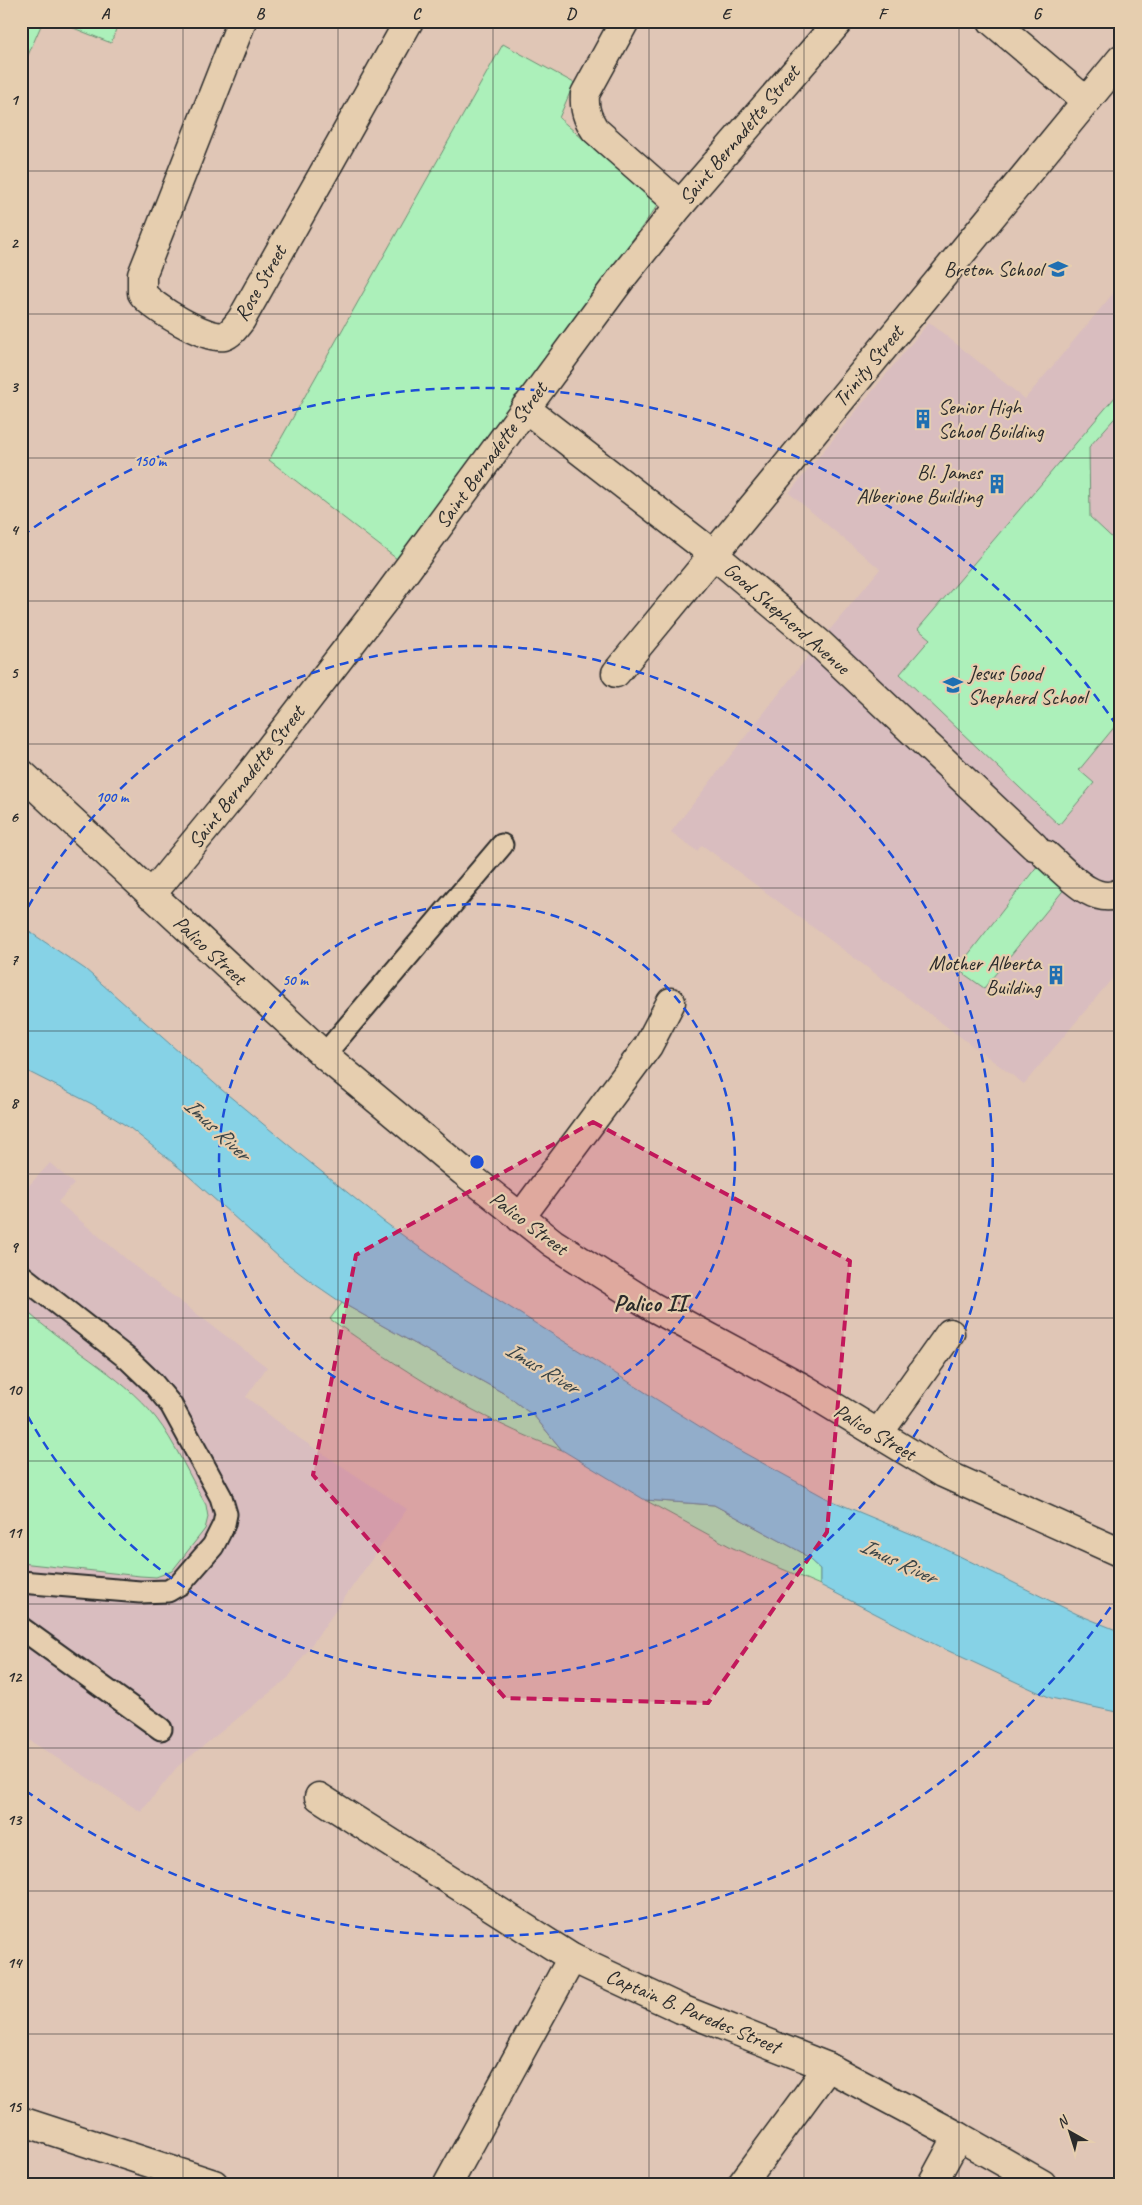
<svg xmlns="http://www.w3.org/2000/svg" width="1142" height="2205" viewBox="0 0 1142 2205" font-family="Caveat,sans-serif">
<rect width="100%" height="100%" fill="#e0c6b6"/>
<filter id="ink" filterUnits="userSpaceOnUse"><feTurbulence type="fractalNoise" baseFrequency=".02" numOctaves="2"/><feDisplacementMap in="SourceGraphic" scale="10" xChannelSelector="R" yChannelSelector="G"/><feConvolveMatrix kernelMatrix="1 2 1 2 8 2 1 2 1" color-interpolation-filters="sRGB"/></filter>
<g filter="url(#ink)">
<g fill="#d9bdbf">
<polygon points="1121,284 1121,968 1024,1084 702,845 697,851 671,832 809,655 880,569 789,493 929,322 1025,399"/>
<polygon points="50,1163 74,1184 58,1202 148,1277 267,1367 246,1397 299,1438 407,1509 288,1678 177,1767 141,1812 21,1735 21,1194"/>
</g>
<g fill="#acf0ba" stroke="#6c8e72">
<polygon points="21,21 43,21 21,71"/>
<polygon points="56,21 119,21 111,43"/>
<polygon points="503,44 574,83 559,118 658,205 397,559 269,460"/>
<polygon points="1121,390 1121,411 1089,447 1090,517 1121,546 1121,719 1079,770 1094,783 1059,825 900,674 930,639 918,629"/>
<polygon points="1038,865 1066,887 984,988 957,969"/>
<path d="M342,1303L505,1394L535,1417L562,1450C478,1420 403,1370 330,1319Z"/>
<path d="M21,1306C63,1346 120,1373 156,1418C174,1441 191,1479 206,1505L208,1517L205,1529L172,1571L156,1577L140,1576L21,1563Z"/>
<polygon points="645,1500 714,1505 801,1552 820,1569 820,1585 733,1548"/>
</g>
<polygon fill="#86d2e6" stroke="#628f9b" points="21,926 85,969 222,1090 297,1152 383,1221 452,1271 726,1443 828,1499 933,1543 1077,1614 1121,1632 1121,1713 1051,1698 940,1647 820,1585 820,1569 801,1552 714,1505 645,1500 562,1450 535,1417 505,1394 342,1303 310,1281 280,1258 182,1170 130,1128 92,1104 21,1068"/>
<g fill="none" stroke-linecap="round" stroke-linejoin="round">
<defs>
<g id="lane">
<polyline points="324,1055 502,845"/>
<polyline points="21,1275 128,1359 152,1382 171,1405 188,1436 221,1497 226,1514 224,1524 213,1546 180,1584 168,1591 140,1592 21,1582"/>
<polyline points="21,1628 161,1729"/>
</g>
<g id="street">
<path d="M242,21L142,275V293C152,307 206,340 224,336C231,334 236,326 241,320L409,21"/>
<path d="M625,21L585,94C584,109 587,118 595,130L680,205"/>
<polyline points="992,21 1086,101"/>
<polyline points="525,408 713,554 819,643 1034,846"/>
<polyline points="616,673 1121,59"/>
<path d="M1046,855C1064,870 1095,909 1121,892"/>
<polyline points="151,895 247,778 383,602 624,275 680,205 839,21"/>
<polyline points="520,1218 648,1046 671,1002"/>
<polyline points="878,1434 950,1333"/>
<polyline points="319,1797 572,1958 681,2009 828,2067 958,2136 1042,2184"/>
<polyline points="21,2121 214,2184"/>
<polyline points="448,2184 572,1958"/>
<polyline points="742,2184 828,2067"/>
<polyline points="932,2184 958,2136"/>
</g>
<polyline id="secondary" points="21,773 324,1055 464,1172 553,1243 653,1307 803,1388 943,1473 1121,1553"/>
</defs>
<use href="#lane" stroke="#2b2b2b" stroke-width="25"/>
<use href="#street" stroke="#2b2b2b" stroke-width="31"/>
<use href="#secondary" stroke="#2b2b2b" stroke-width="31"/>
<use href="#lane" stroke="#e6ceaf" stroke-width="21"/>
<use href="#street" stroke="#e6ceaf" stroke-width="28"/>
<use href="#secondary" stroke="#e6ceaf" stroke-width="28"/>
</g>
</g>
<path fill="#c2185b" fill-opacity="0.2" stroke="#c2185b" stroke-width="4" stroke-dasharray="10 6" stroke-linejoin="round" d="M593,1122L850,1261L827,1532L708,1703L505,1698L313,1475L356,1255Z"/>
<path fill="none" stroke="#2b2b2b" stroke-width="1" stroke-opacity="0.55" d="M183,21V2184M338,21V2184M493,21V2184M649,21V2184M804,21V2184M959,21V2184M21,171H1121M21,314H1121M21,458H1121M21,601H1121M21,744H1121M21,888H1121M21,1031H1121M21,1174H1121M21,1318H1121M21,1461H1121M21,1604H1121M21,1748H1121M21,1891H1121M21,2034H1121"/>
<g fill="none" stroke="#1d4ed8" stroke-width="2.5" stroke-dasharray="9 6">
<circle cx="477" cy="1162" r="258"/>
<path d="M21 920A516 516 0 1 1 21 1404"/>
<path d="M1119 1595A774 774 0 0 1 22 1788M22 536A774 774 0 0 1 1119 729"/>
</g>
<defs>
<symbol id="school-bare" viewBox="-9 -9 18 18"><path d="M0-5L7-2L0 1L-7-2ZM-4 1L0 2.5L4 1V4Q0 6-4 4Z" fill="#1f6fb2" stroke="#e6ceaf" stroke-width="2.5" paint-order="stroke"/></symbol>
<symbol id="building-bare" viewBox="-9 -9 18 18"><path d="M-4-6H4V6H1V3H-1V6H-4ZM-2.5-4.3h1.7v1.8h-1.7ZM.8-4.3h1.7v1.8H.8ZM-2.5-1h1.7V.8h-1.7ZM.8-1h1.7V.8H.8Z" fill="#1f6fb2" stroke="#e6ceaf" stroke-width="2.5" paint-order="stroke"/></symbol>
</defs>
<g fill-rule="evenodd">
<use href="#school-bare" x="1044" y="255" width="28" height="28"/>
<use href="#building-bare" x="909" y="405" width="28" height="28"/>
<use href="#building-bare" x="983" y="470" width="28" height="28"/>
<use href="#school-bare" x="939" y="671" width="28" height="28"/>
<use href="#building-bare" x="1042" y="961" width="28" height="28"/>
</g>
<g text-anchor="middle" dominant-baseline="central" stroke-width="4.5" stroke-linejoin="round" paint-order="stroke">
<g font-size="21" fill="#2b2b2b" stroke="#e6ceaf">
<text transform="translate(739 135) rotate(-50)">Saint Bernadette Street</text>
<text transform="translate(260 283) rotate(-60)">Rose Street</text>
<text transform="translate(868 366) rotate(-51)">Trinity Street</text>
<text transform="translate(491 455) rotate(-54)">Saint Bernadette Street</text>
<text transform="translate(787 618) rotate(41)">Good Shepherd Avenue</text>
<text transform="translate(246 777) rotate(-52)">Saint Bernadette Street</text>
<text transform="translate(210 950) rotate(43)">Palico Street</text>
<text transform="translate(529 1223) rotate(37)">Palico Street</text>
<text transform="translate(875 1432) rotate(31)">Palico Street</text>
<text transform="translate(693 2011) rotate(23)">Captain B. Paredes Street</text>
</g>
<g font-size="21" fill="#2b2b2b" stroke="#e6ceaf" text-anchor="end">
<text x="1043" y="269">Breton School</text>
<text x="938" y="407" text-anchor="start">Senior High<tspan x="938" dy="24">School Building</tspan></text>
<text x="982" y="472">Bl. James<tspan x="982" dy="24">Alberione Building</tspan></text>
<text x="968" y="673" text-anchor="start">Jesus Good<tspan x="968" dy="24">Shepherd School</tspan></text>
<text x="1041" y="963">Mother Alberta<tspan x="1041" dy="24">Building</tspan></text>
</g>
<g font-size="22" font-style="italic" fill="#394447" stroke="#e6ceaf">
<text transform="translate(217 1129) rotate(43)">Imus River</text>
<text transform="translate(542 1368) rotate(31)">Imus River</text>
<text transform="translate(898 1561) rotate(25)">Imus River</text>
</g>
<g font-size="24" font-weight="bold" fill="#2b2b2b" stroke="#e6ceaf">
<text x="650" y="1303">Palico II</text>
</g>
</g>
<circle cx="477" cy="1162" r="8" fill="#1d4ed8" stroke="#e6ceaf" stroke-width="2.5"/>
<g font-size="15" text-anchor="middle" font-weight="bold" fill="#1d4ed8" stroke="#e6ceaf" stroke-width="4.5" stroke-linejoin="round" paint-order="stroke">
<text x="150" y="466">150 m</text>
<text x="112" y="802">100 m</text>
<text x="295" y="985">50 m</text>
</g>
<rect width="1142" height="2205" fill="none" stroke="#e6ceaf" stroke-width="55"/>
<g transform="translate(1070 2132) rotate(321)" stroke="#e6ceaf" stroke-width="4" paint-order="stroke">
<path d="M0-4L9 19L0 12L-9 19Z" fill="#2b2b2b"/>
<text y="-8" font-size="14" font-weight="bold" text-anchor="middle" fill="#2b2b2b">N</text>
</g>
<rect x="28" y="28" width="1086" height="2150" fill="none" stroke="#2b2b2b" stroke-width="2"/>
<g font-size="16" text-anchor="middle" font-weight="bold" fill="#2b2b2b">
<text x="105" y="19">A</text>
<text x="260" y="19">B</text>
<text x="416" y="19">C</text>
<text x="571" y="19">D</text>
<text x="726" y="19">E</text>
<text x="882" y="19">F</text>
<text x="1037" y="19">G</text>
<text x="14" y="105">1</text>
<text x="14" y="248">2</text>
<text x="14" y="392">3</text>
<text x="14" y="535">4</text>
<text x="14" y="678">5</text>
<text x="14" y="822">6</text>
<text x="14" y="965">7</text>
<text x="14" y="1108">8</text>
<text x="14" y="1252">9</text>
<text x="14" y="1395">10</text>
<text x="14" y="1538">11</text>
<text x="14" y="1682">12</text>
<text x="14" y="1825">13</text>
<text x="14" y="1968">14</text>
<text x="14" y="2112">15</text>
</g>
</svg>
